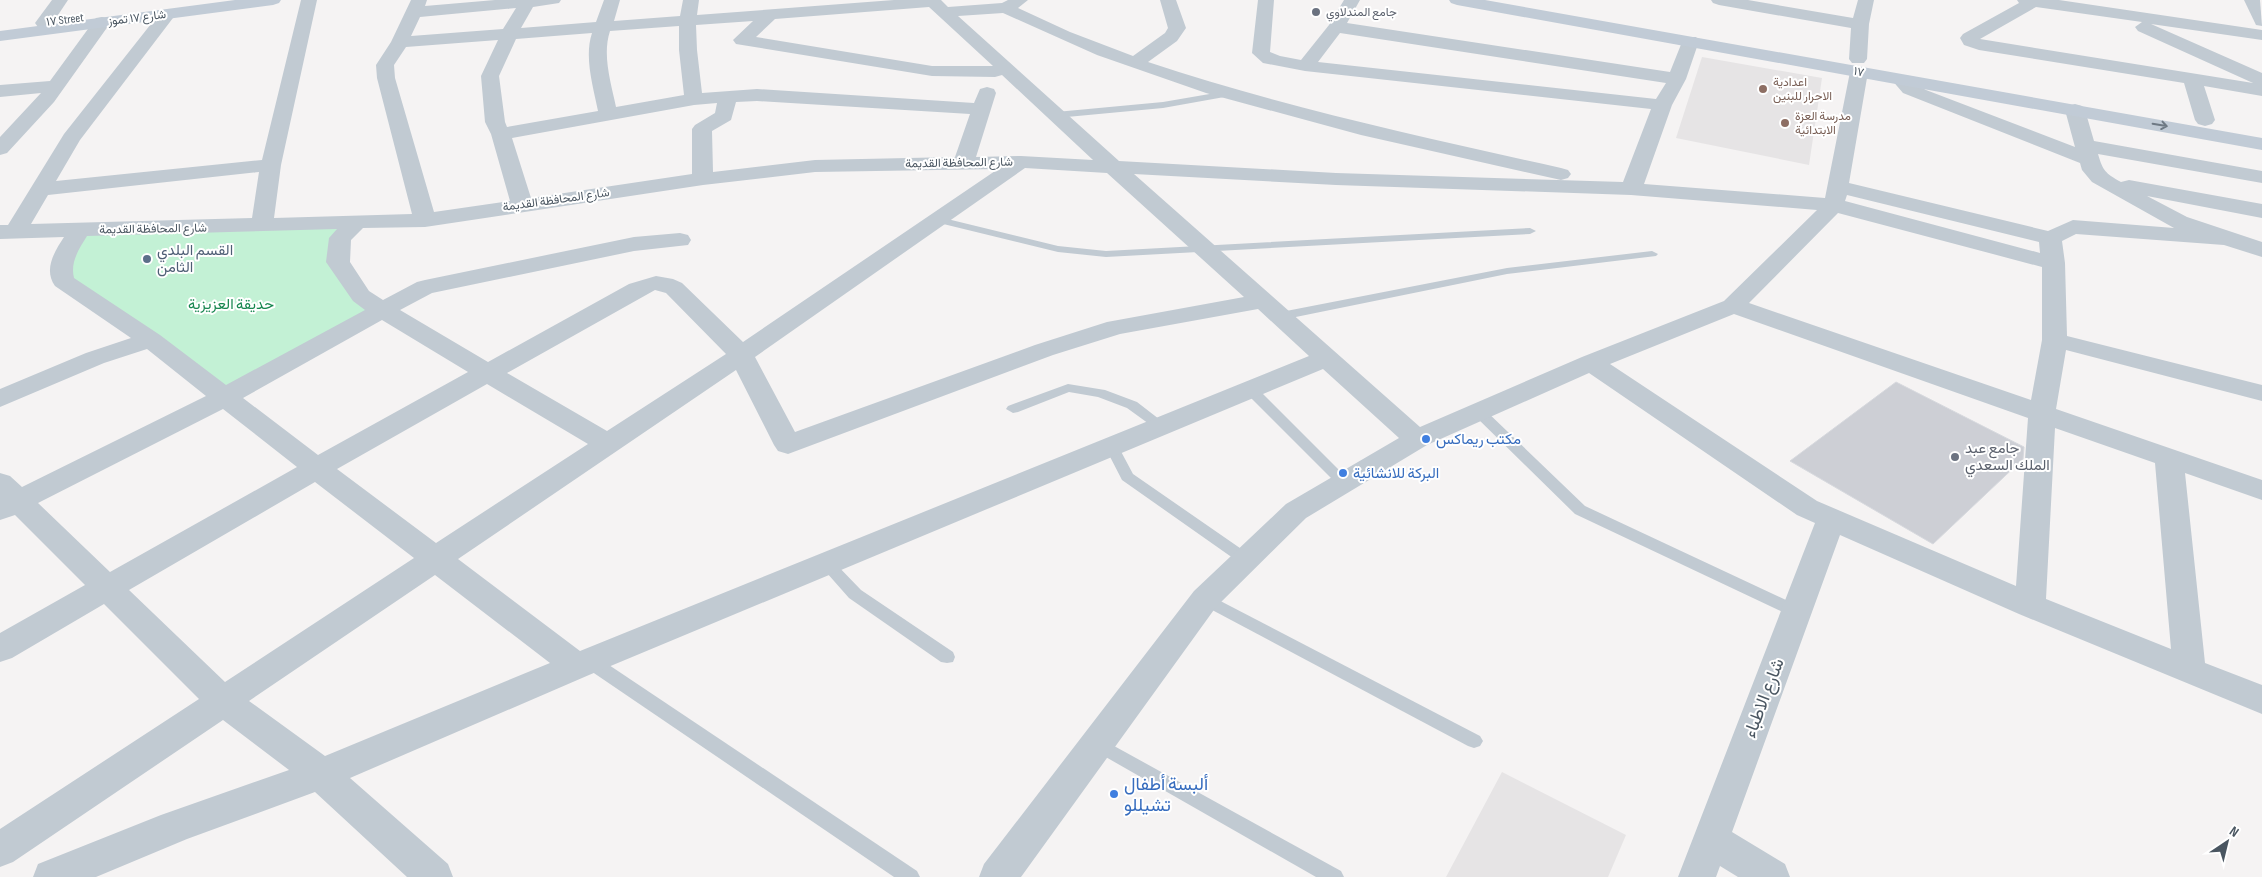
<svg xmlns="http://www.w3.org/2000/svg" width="2262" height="877" viewBox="0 0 2262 877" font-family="'Sofia Sans Condensed',Vazirmatn,sans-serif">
<rect width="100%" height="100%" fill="#f5f3f3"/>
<g fill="#e6e4e5">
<polygon points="1702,57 1822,78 1809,165 1676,138"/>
<polygon points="1502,772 1626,835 1608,877 1446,877"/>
</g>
<polygon fill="#c3f1d5" points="349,223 338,262 379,308 225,397 60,273 80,230"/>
<polygon fill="#cdcfd5" stroke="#d7d9de" points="1896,382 2024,447 2023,459 1933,544 1790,461"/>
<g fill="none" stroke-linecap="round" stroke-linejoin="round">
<g fill="#c1cad2" fill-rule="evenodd">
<polygon points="1227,91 1232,94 1230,96 1163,108 1056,118 1051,115 1056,112 1163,102"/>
<polygon points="935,216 1058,246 1106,251 1530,228 1536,231 1530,234 1106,257 1058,252 931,221 930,219"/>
<polygon points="1652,251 1658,254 1656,256 1507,274 1281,320 1275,316 1281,312 1507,268"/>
<polygon points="1068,384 1105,390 1137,402 1168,426 1166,429 1156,429 1127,408 1098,397 1069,392 1018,412 1013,413 1006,409 1008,406"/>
<polygon points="1250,385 1255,386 1348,479 1350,482 1348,485 1338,485 1245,392 1243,389"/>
<polygon points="1479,408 1484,409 1585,506 1803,608 1805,612 1803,616 1797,618 1791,616 1575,514 1474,415 1472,412"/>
<polygon points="1112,442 1117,444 1133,474 1250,555 1253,559 1250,563 1245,565 1240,563 1122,480 1105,447"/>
<polygon points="827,558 832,560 861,590 953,652 955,657 953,662 947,663 941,662 849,598 819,564 822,560"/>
<polygon points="1205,593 1480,736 1483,741 1480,746 1474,748 1468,746 1199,603 1197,599 1199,595"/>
<polygon points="591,655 597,657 917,871 920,877 894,877 585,667 583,662 585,657"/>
<polygon points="1096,736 1341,871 1344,877 1316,877 1090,748 1087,743 1090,738"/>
</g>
<g fill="#c1cad2" fill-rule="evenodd">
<polygon points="52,0 68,0 50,27 38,27 35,23"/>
<path d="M301,0H317L281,165L274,218L412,214L377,78L376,65L391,42L411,0H427L425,6L495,0H561L559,3L533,7L521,28L596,22L604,0H620L614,21L680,16L683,0H699L697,15L894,0H941L948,7L1002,3L1008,0H1028L1018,8L1070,32L1133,56L1165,33L1168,28L1160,0H1176L1186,28L1177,41L1148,62C1283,107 1422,137 1561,168L1568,170L1571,174L1568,178L1561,180L1361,135L1206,93L1097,55L1003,13L958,16L1119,161L1336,173L1623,182L1651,109L1305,71L1263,63L1252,53L1258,0H1274L1270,52L1280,56L1301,60L1329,25L1344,0H1360L1347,23L1670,72L1684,37H1696L1699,41L1686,79L1672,105L1644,184L1825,198L1850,72L1853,68L1859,67L1865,68L1868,72L1849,183L2048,231L2073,220L2174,228L2092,182L2082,170L2080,163L1903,93L1891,79L1893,75C1908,72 1914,84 1926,90L2075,147L2065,110L2068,106L2075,104L2082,106L2085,110L2094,141L2262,171V183L2098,154C2103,171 2105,173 2121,182L2129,180L2262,204V218L2147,196L2187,217L2262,242V257L2224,245L2076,234L2062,241L2065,263L2067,336L2262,385V401L2066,350L2056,409L2262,480V500L2185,473L2205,663L2262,685V714L2019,614L1840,535L1732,832L1785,864L1790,877H1738L1720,866L1716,877H1678L1815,523L1797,515L1589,373L1427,445L1306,518L1216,607L1021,877H979L984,864L1194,591L1286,504L1399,438L1323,369L589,675L350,778L448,864L453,877H407L315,792L187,839L96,877H33L38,864L161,815L289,770L223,720L13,862L0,867V829L199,699L104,604L12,658L0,662V633L85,585L15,515L0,520V473L10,476L22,487L206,396L147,349L104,363L0,407V389L86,353L131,338L55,286C43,269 55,251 64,237L0,239V225H8L64,134L162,10H174L176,14L80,140L56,181L262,160ZM929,7L993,66H932L756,37L775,19ZM516,8L503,29L411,36L420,17ZM753,21L733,40L736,44L932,76L995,77L1002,75L1093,160L1021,156L976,157L996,93L994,89L987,87L980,89L974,103L757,89L702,93L697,50L696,25ZM679,26V50L684,95L616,107C611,83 602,55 610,31ZM592,33C584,57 593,86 598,111L507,127L505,122L499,76L516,39ZM1340,33L1666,83L1656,99L1318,62ZM498,40L481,76L485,122L491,134L510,201L434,212L395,78L394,65L406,47ZM757,101L970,114L955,157L815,160L713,172L712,131L731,120L736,102ZM717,103L715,113L695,125L692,129V174L531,198L512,138L694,105ZM1025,168L1107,173L1244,297L1107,322L1035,345L795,432L755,357ZM998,169L743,342L682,283L673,279L656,276L629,284L488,362L400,310L432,293L634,251L688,245L691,240L688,235L680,233L634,237L425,280L417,282L383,300L369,291L350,262L351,240L363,228L425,227L703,185L815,172ZM259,172L252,218L31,224L48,195ZM1134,174L1336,185L1631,195L1817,210L1724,301L1582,357L1420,427ZM1847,195L2039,242L2040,253L1845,201ZM1838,213L2042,267V340L2031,400L1749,303ZM337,229L329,238L326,262L353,301L365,310L226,385L160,335L74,278C70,262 79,249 87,236ZM655,290L666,293L726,354L607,431L507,373ZM1258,309L1309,356L580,651L458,559L736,370L774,445L778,451L788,454L1053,355L1120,334ZM1734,314L2028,418L2016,586L1817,501L1610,364ZM382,320L468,372L318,455L243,398ZM487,384L588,444L436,543L337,469ZM223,409L297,467L110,572L38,503ZM2055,428L2155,463L2171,649L2046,599ZM315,482L414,558L225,682L129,590ZM435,575L550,663L325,756L249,701Z"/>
<polygon points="1711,0 1748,0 1853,18 1858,0 1874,0 1869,24 1867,59 1864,63 1852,63 1849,59 1851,28 1719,5 1713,3"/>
<path d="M2017,0H2059L2262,30V40L2151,24L2262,73V96L2204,86L2215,120L2212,124L2205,126L2198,124L2195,120L2184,83L1979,50L1964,45L1960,38L1963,34L2019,3ZM2036,7L2142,22L2135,27L2138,31L2253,83L1980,39Z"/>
<polygon points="2244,0 2260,0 2262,26 2256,25"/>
<polygon points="102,17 108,18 111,22 54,102 7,153 0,155 0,137 41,93 0,97 0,85 50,81 96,18"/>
</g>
<g fill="#c1cbd6" fill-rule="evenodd">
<polygon points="235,0 281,0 279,3 273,5 0,41 0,31"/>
<polygon points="1449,0 1485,0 2262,138 2262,150 1457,5 1451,3"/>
</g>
</g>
<defs><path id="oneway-shaft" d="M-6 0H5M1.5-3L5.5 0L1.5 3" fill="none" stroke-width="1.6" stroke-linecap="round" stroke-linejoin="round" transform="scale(1.25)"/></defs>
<use stroke="#6e7984" href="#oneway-shaft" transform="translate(2160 125) rotate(10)"/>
<g fill="#6b7280" stroke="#fff" stroke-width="2">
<circle cx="1316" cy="12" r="5"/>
<circle cx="1955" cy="457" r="5"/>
</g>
<g fill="#8d6e63" stroke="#fff" stroke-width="2">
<circle cx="1763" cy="89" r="5"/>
<circle cx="1785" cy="123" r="5"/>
</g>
<circle fill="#5c6f8a" stroke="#fff" stroke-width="2" cx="147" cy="259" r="5"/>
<g fill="#3f7fe0" stroke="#fff" stroke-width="2">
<circle cx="1426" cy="439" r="5"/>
<circle cx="1343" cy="473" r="5"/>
<circle cx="1114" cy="794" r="5"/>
</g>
<g text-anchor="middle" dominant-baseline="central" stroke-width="4" stroke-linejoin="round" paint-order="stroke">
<g font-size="12" fill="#5b616d" stroke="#fff" text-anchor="start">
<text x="1326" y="12">جامع المندلاوي</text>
</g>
<g font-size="12" fill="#4a5661" stroke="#fff">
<text transform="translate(137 18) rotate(-7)">شارع ١٧ تموز</text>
<text transform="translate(65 20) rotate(-7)">١٧ Street</text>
<text transform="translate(1859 72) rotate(10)">١٧</text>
<text transform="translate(959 163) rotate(-1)">شارع المحافظة القديمة</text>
<text transform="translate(556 200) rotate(-8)">شارع المحافظة القديمة</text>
<text transform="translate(153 229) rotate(-1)">شارع المحافظة القديمة</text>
</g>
<g font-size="12" fill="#785e54" stroke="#fff" text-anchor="start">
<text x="1773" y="82">اعدادية<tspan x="1773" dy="14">الاحرار للبنين</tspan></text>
<text x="1795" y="116">مدرسة العزة<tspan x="1795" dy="14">الابتدائية</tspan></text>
</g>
<g font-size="15" fill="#4e5e75" stroke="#fff" text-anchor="start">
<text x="157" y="250">القسم البلدي<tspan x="157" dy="17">الثامن</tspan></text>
</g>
<g font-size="15" fill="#17864f" stroke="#fff">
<text x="231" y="304">حديقة العزيزية</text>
</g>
<g font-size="15" fill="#366cbe" stroke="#fff" text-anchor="start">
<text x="1436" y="439">مكتب ريماكس</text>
<text x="1353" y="473">البركة للانشائية</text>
</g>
<g font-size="15" fill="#5b616d" stroke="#fff" text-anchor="start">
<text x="1965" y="448">جامع عبد<tspan x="1965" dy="17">الملك السعدي</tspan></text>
</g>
<g font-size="18" fill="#4a5661" stroke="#fff">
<text transform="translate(1764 698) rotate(-69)">شارع الاطباء</text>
</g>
<g font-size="18" fill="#366cbe" stroke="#fff" text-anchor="start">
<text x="1124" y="784">ألبسة أطفال<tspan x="1124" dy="21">تشيللو</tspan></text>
</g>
</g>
<g transform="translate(2227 842) rotate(35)" stroke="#ffffff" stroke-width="4" paint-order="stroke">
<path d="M0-4L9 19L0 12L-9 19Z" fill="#4a5661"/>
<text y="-8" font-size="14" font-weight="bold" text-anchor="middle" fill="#4a5661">N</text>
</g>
</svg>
